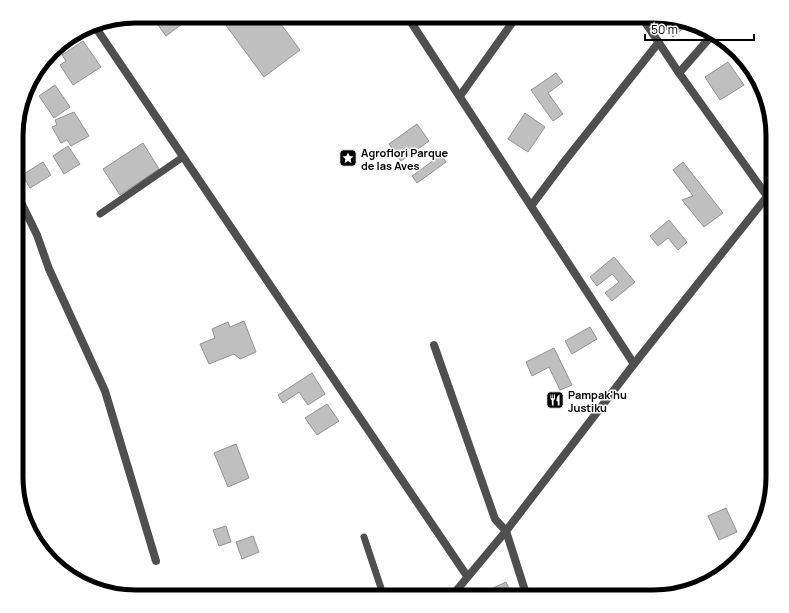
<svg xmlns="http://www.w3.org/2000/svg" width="789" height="613" viewBox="0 0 789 613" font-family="Manrope,sans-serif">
<rect width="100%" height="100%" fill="#fff"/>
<g fill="#bfbfbf" stroke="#939393">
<polygon points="154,16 189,16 190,18 166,36 152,17"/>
<polygon points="228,16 275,16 300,50 264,77 222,20"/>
<polygon points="669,18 689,23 673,37 662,24"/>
<polygon points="83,41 101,67 73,85 60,65 66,61 62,55"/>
<polygon points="728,62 744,85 720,100 705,77"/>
<polygon points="556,73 563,82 548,93 563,114 553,121 531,90"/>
<polygon points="55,85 70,107 54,118 39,96"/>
<polygon points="74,112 89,136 71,146 67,140 61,143 52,127 57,125 55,120"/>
<polygon points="525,113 545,127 528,152 508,139"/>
<polygon points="417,124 429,141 401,161 389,144"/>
<polygon points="143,143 159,169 120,195 103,169"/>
<polygon points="68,146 80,164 64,174 53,156"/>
<polygon points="441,155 446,162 417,183 412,176"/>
<polygon points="43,162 51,175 30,188 22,175"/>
<polygon points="683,162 723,213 704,227 682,200 693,196 673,170"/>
<polygon points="669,220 687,242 678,250 668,238 658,246 650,236"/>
<polygon points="614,257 635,282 612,301 605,293 619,282 612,274 597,286 590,277"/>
<polygon points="244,321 256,352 240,359 234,354 209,364 200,344 215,338 212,329 228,322 230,327"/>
<polygon points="590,327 597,339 572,354 565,341"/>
<polygon points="554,348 572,385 560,390 549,367 532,376 526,362"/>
<polygon points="312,373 325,394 308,405 299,392 283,403 278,395"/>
<polygon points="327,404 339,421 317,435 305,418"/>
<polygon points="236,444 249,478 228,487 214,453"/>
<polygon points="726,508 737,532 719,540 708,516"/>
<polygon points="226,526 231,542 219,546 213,530"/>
<polygon points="253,536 259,552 242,559 236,542"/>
<polygon points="506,582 513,597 479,597 478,595"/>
</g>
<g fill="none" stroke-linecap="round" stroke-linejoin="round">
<g stroke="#4f4f4f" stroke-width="7">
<polyline points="100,214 183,157"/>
<polyline points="364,537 384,597"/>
</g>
<g stroke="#4f4f4f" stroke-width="8">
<polyline points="407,16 634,364"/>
<polyline points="641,16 679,73 767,196"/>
<polyline points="94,25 467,576"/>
<polyline points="679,73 713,34"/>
<polyline points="460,96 517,16"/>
<polyline points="17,194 37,235 49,269 105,391 156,561"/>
<polyline points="531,206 564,162 659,42"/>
<polyline points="434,345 495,519 506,531 527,597"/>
<polyline points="451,597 506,531 634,364 773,189"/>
</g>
</g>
<defs>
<symbol id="sight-square" viewBox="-11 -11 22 22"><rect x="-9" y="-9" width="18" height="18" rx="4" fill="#000" stroke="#fff"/><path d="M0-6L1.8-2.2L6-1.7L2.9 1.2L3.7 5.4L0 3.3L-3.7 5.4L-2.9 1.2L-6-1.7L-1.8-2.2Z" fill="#fff"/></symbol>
<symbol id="restaurant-square" viewBox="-11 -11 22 22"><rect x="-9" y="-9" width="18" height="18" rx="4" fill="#000" stroke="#fff"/><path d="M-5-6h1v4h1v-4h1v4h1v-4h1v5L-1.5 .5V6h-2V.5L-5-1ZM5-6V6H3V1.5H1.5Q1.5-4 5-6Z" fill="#fff"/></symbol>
</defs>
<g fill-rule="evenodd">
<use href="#sight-square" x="338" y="148" width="20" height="20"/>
<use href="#restaurant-square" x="545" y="390" width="20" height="20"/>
</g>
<g text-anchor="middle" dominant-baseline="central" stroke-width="3" stroke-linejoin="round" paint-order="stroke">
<g font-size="11" font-weight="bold" fill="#000" stroke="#fff" text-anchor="start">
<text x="361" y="152">Agroflori Parque<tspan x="361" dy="13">de las Aves</tspan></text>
<text x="568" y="394">Pampak'hu<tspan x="568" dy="13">Justiku</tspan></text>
</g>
</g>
<path d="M0 0H789V613H0ZM136 23H653A113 113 0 0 1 766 136V477A113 113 0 0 1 653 590H136A113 113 0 0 1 23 477V136A113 113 0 0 1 136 23Z" fill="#fff" fill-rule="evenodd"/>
<path fill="none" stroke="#000" stroke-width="5" d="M136 23H653A113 113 0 0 1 766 136V477A113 113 0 0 1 653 590H136A113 113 0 0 1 23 477V136A113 113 0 0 1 136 23Z"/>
<path d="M645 34v6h109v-6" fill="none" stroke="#000000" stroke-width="2"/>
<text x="651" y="34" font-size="12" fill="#000000" stroke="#ffffff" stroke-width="3" paint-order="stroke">50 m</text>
</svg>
